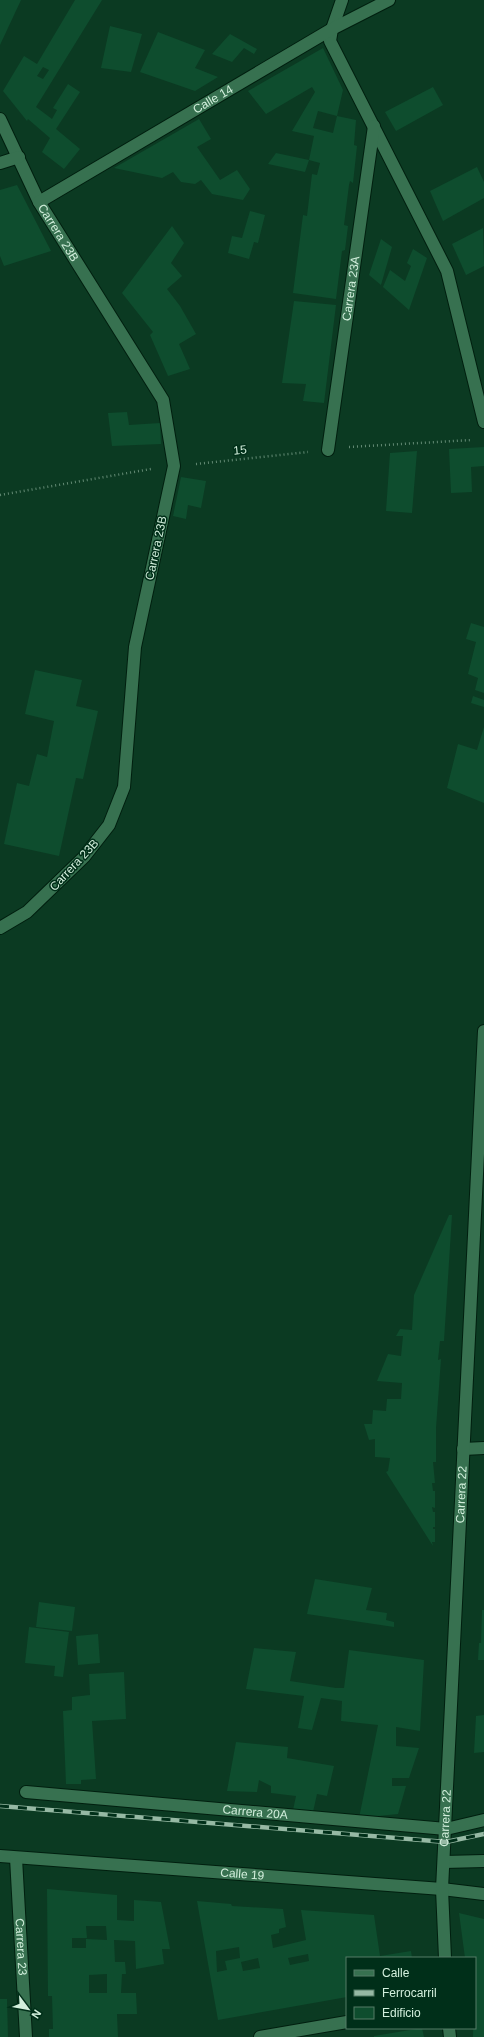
<svg xmlns="http://www.w3.org/2000/svg" width="484" height="2037" viewBox="0 0 484 2037" font-family="Helvetica,sans-serif">
<rect width="100%" height="100%" fill="#0b3a22"/>
<g fill="#0e4d2e" fill-rule="evenodd">
<polygon points="0,0 21,0 0,45"/>
<path d="M75,0H102L36,107L52,119L57,110L53,108L68,84L80,92L56,129L80,149L64,169L42,152L50,138L28,119L27,121L3,91L24,56L37,64ZM43,67L49,70L43,79L37,76Z"/>
<polygon points="110,26 142,34 131,72 101,68"/>
<polygon points="158,32 205,50 195,68 218,77 195,91 140,72"/>
<polygon points="230,34 257,49 254,54 244,48 232,62 212,54"/>
<polygon points="323,48 343,90 337,116 318,111 313,128 333,133 337,116 356,120 354,145 357,146 353,183 350,181 349,185 344,225 348,226 345,250 342,251 336,299 293,293 303,215 307,216 312,174 317,175 320,163 309,160 314,136 292,131 315,92 312,87 266,114 248,91"/>
<polygon points="433,87 443,105 396,131 385,112"/>
<polygon points="199,119 211,139 197,147 220,180 237,170 250,189 243,200 212,194 201,180 195,184 181,182 173,172 162,178 114,168"/>
<polygon points="276,153 309,160 305,172 268,164"/>
<polygon points="477,167 484,182 484,198 443,221 430,191"/>
<polygon points="17,185 51,251 4,266 0,256 0,190"/>
<polygon points="250,211 265,215 258,243 254,242 249,259 228,253 232,236 242,238"/>
<polygon points="172,226 184,243 171,263 182,276 167,289 180,306 196,334 179,344 190,369 168,376 150,335 153,332 122,293"/>
<polygon points="483,228 484,266 466,275 452,244"/>
<polygon points="381,239 392,247 381,285 369,275"/>
<polygon points="413,249 427,258 409,310 383,287 390,270 405,281 411,266 407,263"/>
<polygon points="294,301 336,305 324,403 303,401 306,384 282,383"/>
<polygon points="127,412 129,425 160,423 161,444 112,446 108,413"/>
<polygon points="484,447 484,466 471,467 472,492 451,493 449,449"/>
<polygon points="417,451 412,513 386,511 390,453"/>
<polygon points="181,477 206,481 201,508 188,505 186,519 173,516"/>
<polygon points="471,623 484,627 484,693 475,690 478,678 468,674 476,642 466,639"/>
<polygon points="35,670 82,680 76,706 98,711 83,779 76,778 59,856 4,844 17,783 29,786 37,754 47,757 54,721 25,714"/>
<polygon points="473,696 484,700 484,707 471,703"/>
<polygon points="484,727 484,803 447,788 458,744 477,750"/>
<polygon points="449,1215 452,1215 444,1341 440,1341 438,1360 441,1359 436,1428 436,1462 433,1462 435,1483 432,1483 433,1491 435,1491 435,1508 432,1507 433,1512 435,1512 435,1527 433,1527 433,1529 435,1529 435,1542 432,1542 433,1546 386,1472 388,1471 390,1458 375,1457 375,1439 369,1440 364,1424 372,1424 373,1410 386,1411 387,1399 401,1399 402,1383 377,1381 388,1354 401,1356 403,1336 396,1336 400,1329 412,1330 414,1295"/>
<polygon points="315,1579 372,1588 366,1610 387,1613 386,1620 394,1622 394,1627 307,1614"/>
<polygon points="39,1602 75,1607 72,1631 36,1627"/>
<polygon points="482,1610 484,1610 484,1660 478,1660 479,1643 481,1643"/>
<polygon points="29,1627 69,1632 63,1677 54,1676 55,1666 25,1663"/>
<polygon points="98,1634 100,1663 78,1665 76,1636"/>
<polygon points="254,1648 296,1652 290,1681 336,1688 344,1688 349,1650 424,1660 420,1731 396,1727 396,1746 419,1748 409,1778 392,1778 392,1786 406,1786 398,1814 359,1818 378,1725 341,1721 342,1701 321,1698 312,1730 298,1728 304,1696 246,1689"/>
<polygon points="124,1672 126,1719 92,1721 96,1779 81,1780 81,1784 66,1784 63,1711 72,1710 72,1697 90,1695 89,1674"/>
<polygon points="484,1715 484,1752 474,1753 476,1716"/>
<polygon points="236,1742 288,1747 287,1758 334,1766 327,1796 317,1794 313,1812 293,1810 296,1796 271,1793 271,1786 259,1780 257,1792 227,1791"/>
<path d="M47,1889L117,1895V1920L134,1921V1900L161,1902L170,1949H162L164,1964L136,1969L135,1941L114,1940L115,1962H125L126,1974H122L121,1993H136L137,2014H117L118,2037H49V2029H53L52,1996H48ZM86,1926H106L107,1940L86,1939V1948H72V1938H87ZM107,1974V1993H89V1975Z"/>
<path d="M197,1901L231,1904L232,1906L283,1909L286,1927L279,1929V1933L271,1935L273,1948L306,1940L301,1910L374,1915L380,1956L411,1951L412,1958H347V1997L218,2020ZM239,1947L240,1958L225,1961L227,1970L217,1972L216,1951ZM308,1954L309,1961L290,1965L288,1958ZM258,1958L260,1968L243,1971L241,1962Z"/>
<polygon points="459,1913 484,1919 484,2037 473,2037 475,1958 465,1958"/>
<polygon points="0,1999 7,1999 8,2037 0,2037"/>
<polygon points="422,2028 424,2037 374,2037 374,2036"/>
</g>
<g fill="none" stroke-linecap="round" stroke-linejoin="round">
<defs>
<g id="minor">
<polyline points="342,0 332,29 330,41 447,271 484,422"/>
<path id="s1" d="M0,119L39,202L163,400L174,466L135,647L124,787L109,825L84,857L27,912L0,928"/>
<polyline points="0,163 19,157"/>
<path id="s2" d="M39,202L332,29L389,0"/>
<path id="s3" d="M328,450L374,126"/>
<polyline points="463,1449 484,1448"/>
<path id="s4" d="M26,1792L446,1829L484,1820"/>
<path id="s5" d="M0,1856L442,1889L484,1894"/>
<path id="s6" d="M16,1858L26,2037"/>
<polyline points="444,1862 484,1861"/>
<path id="s7" d="M445,1958L442,1889L484,1031"/>
<polyline points="449,2028 450,2037"/>
<polyline points="260,2037 347,2022"/>
</g>
</defs>
<use href="#minor" stroke="#011f0f" stroke-width="14"/>
<g stroke="#638a74" stroke-width="2.5" stroke-dasharray="1 3" stroke-linecap="butt">
<polyline points="349,447 472,440"/>
<polyline points="196,464 308,452"/>
<polyline points="0,495 151,469"/>
</g>
<use href="#minor" stroke="#377150" stroke-width="12"/>
<defs>
<polyline id="rail" points="0,1806 446,1842 484,1834"/>
</defs>
<use href="#rail" stroke="#96b9a4" stroke-width="4.5"/>
<use href="#rail" stroke="#002f19" stroke-width="3" stroke-dasharray="9" stroke-linecap="butt"/>
</g>
<g text-anchor="middle" dominant-baseline="central" stroke-width="3" stroke-linejoin="round" paint-order="stroke">
<g font-size="12" fill="#d2efdc" stroke="#002f19">
<text stroke="none"><textPath href="#s2" startOffset="202">Calle 14</textPath></text>
<text stroke="none"><textPath href="#s1" startOffset="128">Carrera 23B</textPath></text>
<text stroke="none"><textPath href="#s3" startOffset="163">Carrera 23A</textPath></text>
<text transform="translate(240 450) rotate(-6)">15</text>
<text transform="translate(156 548) rotate(-78)">Carrera 23B</text>
<text transform="translate(74 865) rotate(-47)">Carrera 23B</text>
<text stroke="none"><textPath href="#s7" startOffset="464">Carrera 22</textPath></text>
<text stroke="none"><textPath href="#s4" startOffset="230">Carrera 20A</textPath></text>
<text stroke="none"><textPath href="#s7" startOffset="140">Carrera 22</textPath></text>
<text stroke="none"><textPath href="#s5" startOffset="243">Calle 19</textPath></text>
<text stroke="none"><textPath href="#s6" startOffset="89">Carrera 23</textPath></text>
</g>
</g>
<rect x="346" y="1957" width="130" height="72" fill="#002f19" stroke="#547c67"/>
<rect x="354" y="1970" width="20" height="6" fill="#377150" stroke="#547c67"/>
<text x="382" y="1977" font-size="12" fill="#d2efdc">Calle</text>
<rect x="354" y="1990" width="20" height="6" fill="#96b9a4" stroke="#547c67"/>
<text x="382" y="1997" font-size="12" fill="#d2efdc">Ferrocarril</text>
<rect x="354" y="2007" width="20" height="12" fill="#0e4d2e" stroke="#547c67"/>
<text x="382" y="2017" font-size="12" fill="#d2efdc">Edificio</text>
<g transform="translate(28 2009) rotate(122)" stroke="#002f19" stroke-width="3" paint-order="stroke">
<path d="M0-3L7 15L0 10L-7 15Z" fill="#d2efdc"/>
<text y="-6" font-size="11" font-weight="bold" text-anchor="middle" fill="#d2efdc">N</text>
</g>
</svg>
